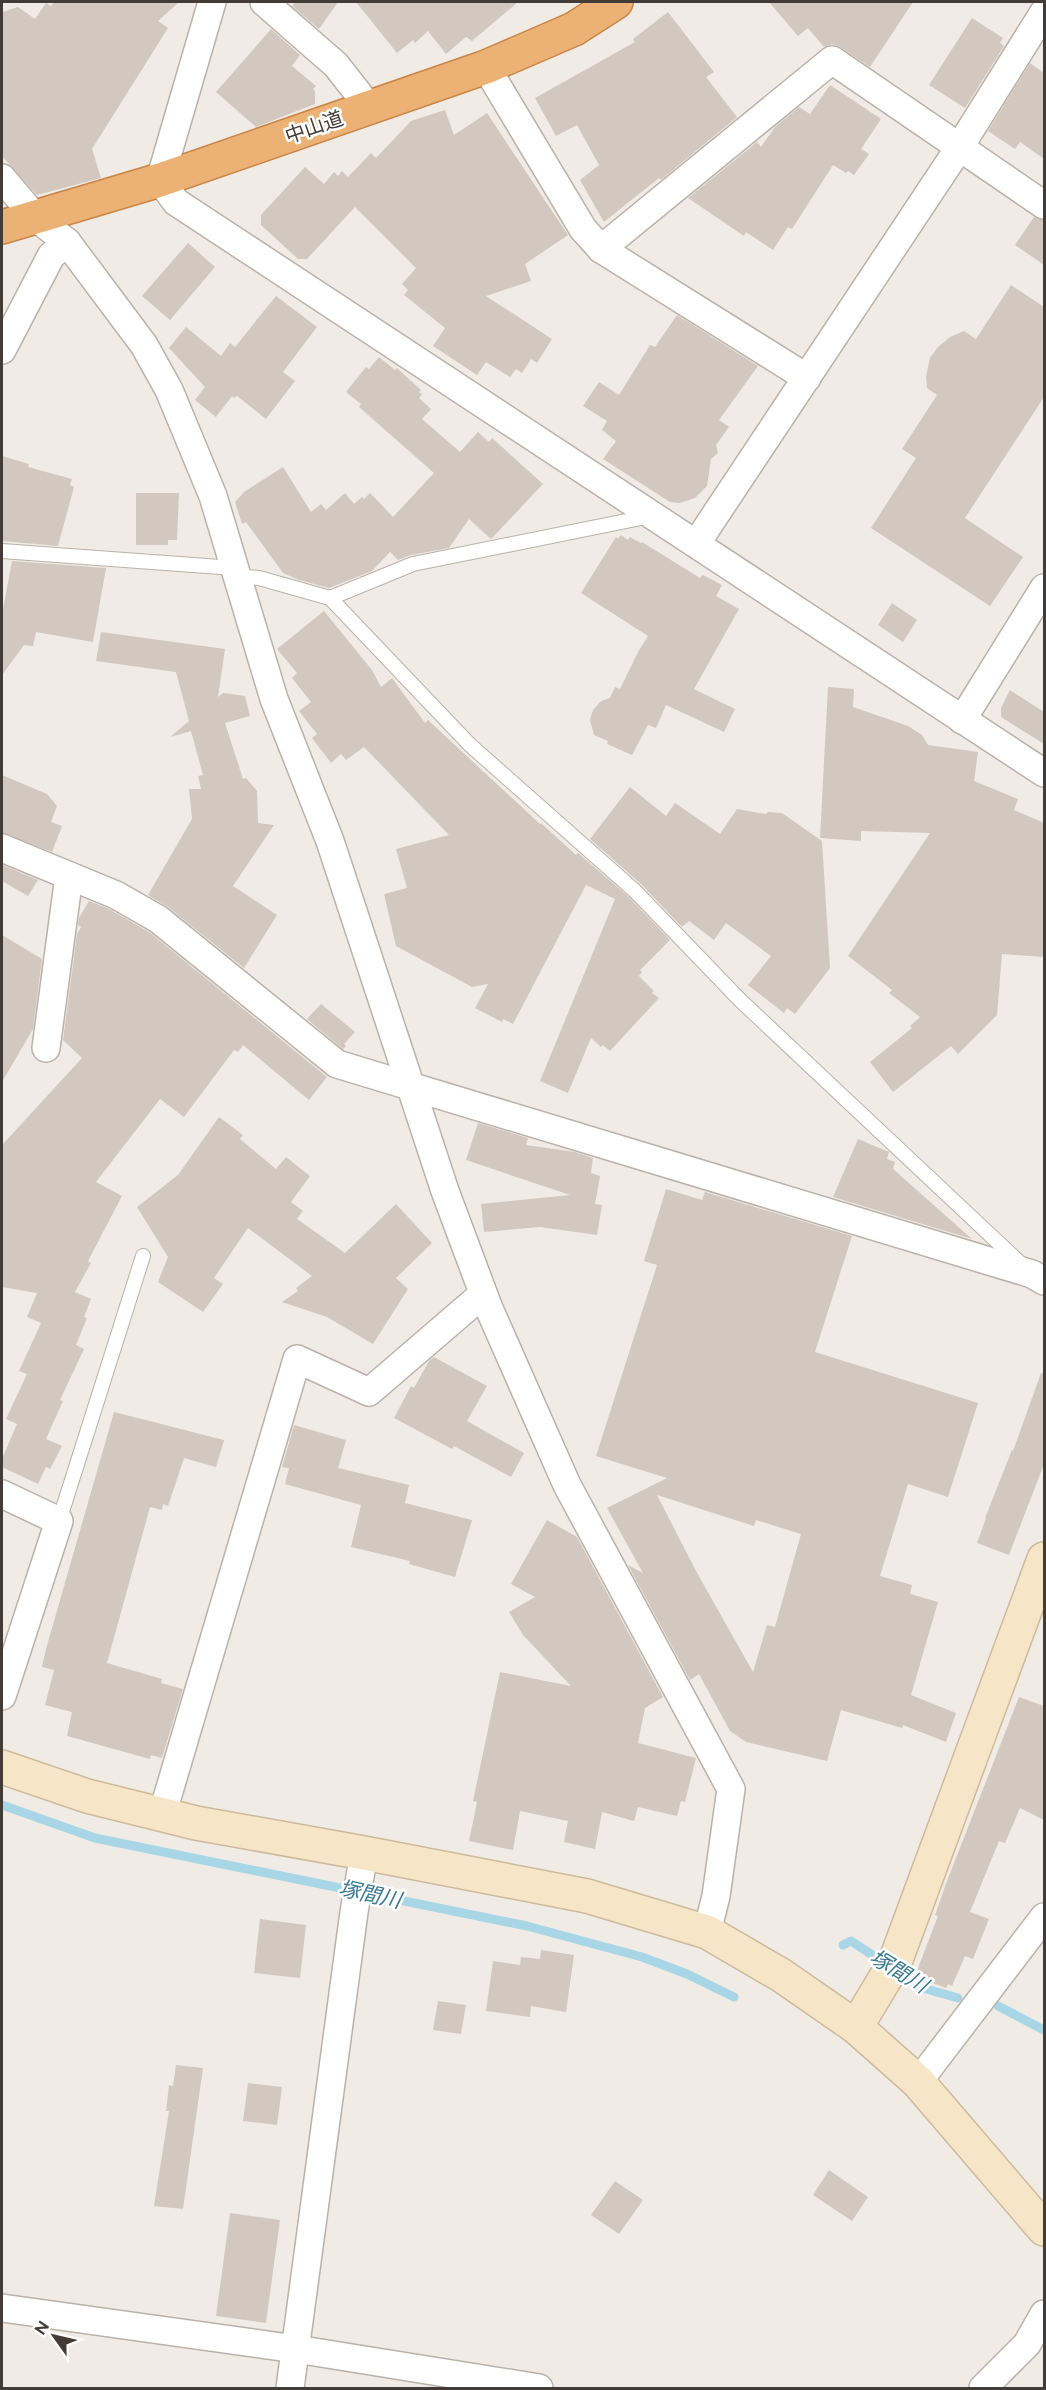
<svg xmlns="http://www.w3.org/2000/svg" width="1046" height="2390" viewBox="0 0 1046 2390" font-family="Raleway,'Noto Sans JP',sans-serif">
<rect width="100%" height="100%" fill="#f0ebe5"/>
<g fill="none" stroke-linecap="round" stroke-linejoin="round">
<g stroke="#a8d6e6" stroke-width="9">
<polyline points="2,1805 95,1838 527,1926 642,1957 687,1974 734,1997"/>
<polyline points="843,1945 851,1941 923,1988 958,1998"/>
<polyline points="998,2006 1044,2030"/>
</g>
</g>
<g fill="#d3c8bf" fill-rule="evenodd">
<polygon points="54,2 179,2 158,21 168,28 92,149 101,178 37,195 2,156 2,12 18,7 35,19 46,3 51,6"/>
<polygon points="296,2 338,2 319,29 292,6"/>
<polygon points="356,2 518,2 472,41 466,37 446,54 428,31 415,43 413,40 397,53"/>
<polygon points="769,2 913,2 870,67 840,47 832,44 824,47 808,28 798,36"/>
<polygon points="668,12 714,72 706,77 737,117 661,180 659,178 604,222 580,180 599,165 577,125 556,136 535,98 635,42 633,39"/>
<polygon points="972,18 1003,38 1000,43 1004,46 965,108 929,85"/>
<polygon points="271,29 300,55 292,66 316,86 313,89 315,91 315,104 256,127 216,92"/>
<polygon points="1030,63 1044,73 1044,159 1020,142 1015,149 988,131"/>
<polygon points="830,85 881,119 861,149 869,154 854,175 848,171 846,173 833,165 792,229 788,227 773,250 746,232 744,236 688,198 757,142 761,147 775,127 799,107 810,114"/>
<polygon points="445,110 454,135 487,113 568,235 525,264 531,281 486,296 552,339 537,363 531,359 522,373 516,369 510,377 486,362 477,375 433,346 445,328 404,295 408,290 402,284 416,268 355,207 307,259 298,259 261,225 261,215 305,167 324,184 334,172 338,176 342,171 348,177 371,153 376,158 411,121"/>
<polygon points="1034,217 1044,220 1044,265 1015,245"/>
<polygon points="188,243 215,267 170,320 142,296"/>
<polygon points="1011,285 1044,307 1044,397 965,518 1023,557 990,606 871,528 916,458 902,449 937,395 927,388 926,376 930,358 938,347 950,337 964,331 976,339"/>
<polygon points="276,296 317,327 283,372 295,381 266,419 237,396 234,398 232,396 216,417 195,400 205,387 169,348 186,327 221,356 230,343 235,347"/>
<polygon points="677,315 758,366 719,420 729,427 716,445 718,453 711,459 707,486 695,498 680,503 670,502 603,459 616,441 602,430 607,421 583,406 599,382 619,395 650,345 655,347"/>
<polygon points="379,357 395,370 397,368 421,390 419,392 422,394 419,398 431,409 422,419 460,452 478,432 489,442 492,438 543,484 491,539 469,519 449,548 411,555 398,560 390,552 372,571 329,588 299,580 283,573 246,522 242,524 235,502 244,492 283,467 311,512 321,504 326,510 345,493 354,504 362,497 364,499 370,493 393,517 434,473 359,407 361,404 346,392 366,367 369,369"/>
<polygon points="2,456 29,464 28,467 72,479 70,485 74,487 58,546 2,541"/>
<polygon points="136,493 179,493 177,540 168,540 168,545 136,545"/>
<polygon points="621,535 628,540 630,537 641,543 642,542 700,578 703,575 722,585 716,596 739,609 694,689 735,709 724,732 666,705 656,728 648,725 632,755 607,744 608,741 594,735 590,720 593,710 601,701 610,698 615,687 620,689 638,652 648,636 581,593 616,537 618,539"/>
<polygon points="12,561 106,568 93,642 36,632 33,646 24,645 2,675 2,614"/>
<polygon points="892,603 917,620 903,642 878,625"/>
<polygon points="324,611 372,670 381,687 392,678 425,723 428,720 540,824 541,823 576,855 578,853 629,897 670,940 640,970 642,972 639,976 654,991 652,993 659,998 610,1051 603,1045 601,1047 591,1038 568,1093 540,1081 615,899 586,885 513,1024 503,1019 502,1022 475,1008 488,984 472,987 396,946 384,894 407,888 396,849 449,835 364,747 346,760 341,754 331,763 312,738 317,734 299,711 311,702 292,678 297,673 277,649"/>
<polygon points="101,632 225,649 218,697 223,693 245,696 250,716 225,723 243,779 246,778 257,791 258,823 274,825 233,886 277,915 244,968 168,907 148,895 192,819 189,789 201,789 198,776 203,775 191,731 170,737 189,721 176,672 96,661"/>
<polygon points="828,687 854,689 853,707 908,726 922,735 928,745 978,752 974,781 1018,799 1014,810 1044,823 1044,957 1002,954 997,1015 958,1054 951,1046 893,1092 870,1062 912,1028 910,1026 920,1017 889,993 892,990 848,956 930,833 861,831 861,841 820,838"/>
<polygon points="1010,690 1044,712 1044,744 1001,717 1001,708"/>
<polygon points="2,775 47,794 57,806 51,822 62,826 52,852 2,833"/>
<polygon points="630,787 666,816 675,803 720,834 737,809 766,814 768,812 782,813 822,841 830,968 795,1014 787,1008 784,1013 748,985 771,956 726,923 714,940 689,921 682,927 641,884 590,839"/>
<polygon points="2,865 38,880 28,896 2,881"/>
<polygon points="89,901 107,908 149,932 327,1077 309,1100 243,1045 238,1052 234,1050 184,1117 160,1099 96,1182 122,1196 88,1261 91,1263 75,1292 91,1299 84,1317 87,1318 76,1345 84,1349 60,1400 63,1401 46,1439 62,1446 50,1469 46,1467 38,1484 2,1467 2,1459 17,1424 6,1419 27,1374 19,1371 41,1323 27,1317 37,1293 2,1287 2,1145 82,1058 63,1040 77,934 81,927 78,925 79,918"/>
<polygon points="2,935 42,959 33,1029 2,1082"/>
<polygon points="321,1004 355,1032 344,1044 346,1046 343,1049 307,1019"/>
<polygon points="219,1117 243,1135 240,1139 276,1169 286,1157 310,1176 291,1202 303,1211 297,1219 345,1253 396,1204 432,1243 396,1278 408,1289 373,1344 327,1317 282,1302 298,1291 296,1288 312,1276 248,1228 214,1278 223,1284 203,1312 158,1282 168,1257 137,1207 178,1175"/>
<polygon points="478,1123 528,1138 526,1145 575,1152 593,1158 591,1173 600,1176 595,1204 602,1205 597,1235 540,1227 484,1232 481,1204 570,1195 466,1160"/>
<polygon points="858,1139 889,1152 887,1159 895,1162 893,1169 972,1239 833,1197"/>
<path d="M666,1189L702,1200L705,1192L852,1236L815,1352L978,1403L948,1497L908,1484L880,1576L912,1585L910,1594L938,1602L911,1695L956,1713L946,1742L903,1725L902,1728L841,1710L827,1761L746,1742L730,1731L699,1674L690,1680L628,1565L643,1573L607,1508L667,1478L596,1456L657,1265L644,1261ZM657,1495L754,1526L756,1520L801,1534L775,1627L767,1625L753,1672L696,1571Z"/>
<polygon points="434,1357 487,1386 467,1421 524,1453 511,1477 454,1446 452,1449 394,1418 411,1386 414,1388 429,1361"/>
<polygon points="1041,1373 1044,1373 1044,1464 1009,1555 977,1543 986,1518 985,1518 1012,1450 1013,1451"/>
<polygon points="114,1412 224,1440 216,1467 184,1458 168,1506 163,1504 162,1510 150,1507 107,1663 162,1679 161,1683 183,1689 162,1758 151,1755 150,1759 67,1736 72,1712 45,1705 54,1670 42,1667 46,1649"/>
<polygon points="294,1425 346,1440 338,1468 409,1485 405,1503 472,1520 455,1577 409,1564 410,1561 351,1547 361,1505 285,1484 289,1468 282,1467"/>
<polygon points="547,1520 577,1537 663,1697 645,1708 638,1743 696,1758 685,1802 681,1801 677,1816 638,1807 634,1821 602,1812 595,1849 564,1842 568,1821 520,1811 513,1850 469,1841 477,1802 473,1801 500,1672 571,1686 523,1635 509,1612 535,1597 511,1584"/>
<polygon points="1019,1697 1044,1706 1044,1820 1020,1808 1005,1843 999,1841 970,1912 989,1919 973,1959 965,1956 952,1986 948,1984 946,1988 915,1976 938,1916 935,1915 947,1881"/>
<polygon points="260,1919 306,1925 300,1978 254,1973"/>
<polygon points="541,1950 574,1955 566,2012 531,2006 530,2017 486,2011 493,1961 520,1965 521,1957 540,1959"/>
<polygon points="438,2001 466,2005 461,2034 433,2030"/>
<polygon points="176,2065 203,2068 183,2209 154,2206 169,2111 166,2111 169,2085 173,2086"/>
<polygon points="248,2083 282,2087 277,2125 243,2121"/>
<polygon points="829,2170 868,2197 852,2221 813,2195"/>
<polygon points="615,2181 643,2200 619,2234 591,2215"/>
<polygon points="230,2213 280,2220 266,2323 216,2316"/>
</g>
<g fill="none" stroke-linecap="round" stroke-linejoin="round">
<defs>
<g id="lane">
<polyline points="651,516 413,564 330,598 470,745 635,891 740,1000 1021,1264"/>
<polyline points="2,551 234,568"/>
<polyline points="236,576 259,578 330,598"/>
<polyline points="59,1521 143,1256"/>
</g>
<g id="street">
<polyline points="212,2 160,180 176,202 1044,773"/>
<polyline points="264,2 336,65 369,107"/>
<polyline points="486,67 583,229 601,249 807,378"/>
<polyline points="2,178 35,217 67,242 144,345 169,390 213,496 274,699 330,841 445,1191 488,1306 567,1485 731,1789 716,1896 707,1932"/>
<polyline points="601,249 832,60 1044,205"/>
<polyline points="2,350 51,256 67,242"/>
<polyline points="696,544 959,148 1044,12"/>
<polyline points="962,720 1044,588"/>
<polyline points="2,848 116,895 158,919 337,1064 1032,1274 1044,1281"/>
<polyline points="46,1048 69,876"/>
<polyline points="2,1494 59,1521 2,1696"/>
<polyline points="162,1815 297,1359 369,1392 483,1294"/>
<polyline points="918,2082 1044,1917"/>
<polyline points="2,2308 296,2349 539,2388"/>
<polyline points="290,2388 354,1912 364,1853"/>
<polyline points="983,2388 1027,2344 1044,2314"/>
</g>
<g id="secondary">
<polyline points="2,1767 87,1796 196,1823 364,1853 587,1896 707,1932 781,1975 856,2027 918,2082 1044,2229"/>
<polyline points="856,2027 895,1962 1044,1559"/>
</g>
<polyline id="highway" points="2,227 160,180 486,67 574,29 616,2"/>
</defs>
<use href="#lane" stroke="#bab2a9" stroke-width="16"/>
<use href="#street" stroke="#bab2a9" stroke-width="30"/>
<use href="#secondary" stroke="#ceb99c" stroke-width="36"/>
<use href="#highway" stroke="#c98547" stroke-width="36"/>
<use href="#lane" stroke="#fff" stroke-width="14"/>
<use href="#street" stroke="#fff" stroke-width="27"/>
<use href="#secondary" stroke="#f7e5c8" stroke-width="33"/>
<use href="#highway" stroke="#ecb275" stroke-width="33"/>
</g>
<g text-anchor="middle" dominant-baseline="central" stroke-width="5" stroke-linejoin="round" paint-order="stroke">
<g font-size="20" fill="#423b36" stroke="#fff">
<text transform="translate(314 127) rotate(-19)">中山道</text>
</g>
<g font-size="21" font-style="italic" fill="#397992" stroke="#fff">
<text transform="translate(370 1894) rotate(12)">塚間川</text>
<text transform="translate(899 1971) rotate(31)">塚間川</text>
</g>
</g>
<rect width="1046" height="2390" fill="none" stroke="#423b36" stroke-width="6"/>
<g transform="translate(54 2336) rotate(304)" stroke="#ffffff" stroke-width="4.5" paint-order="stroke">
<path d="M0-4.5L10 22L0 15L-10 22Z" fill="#423b36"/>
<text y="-9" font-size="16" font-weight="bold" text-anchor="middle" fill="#423b36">N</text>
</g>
</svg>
